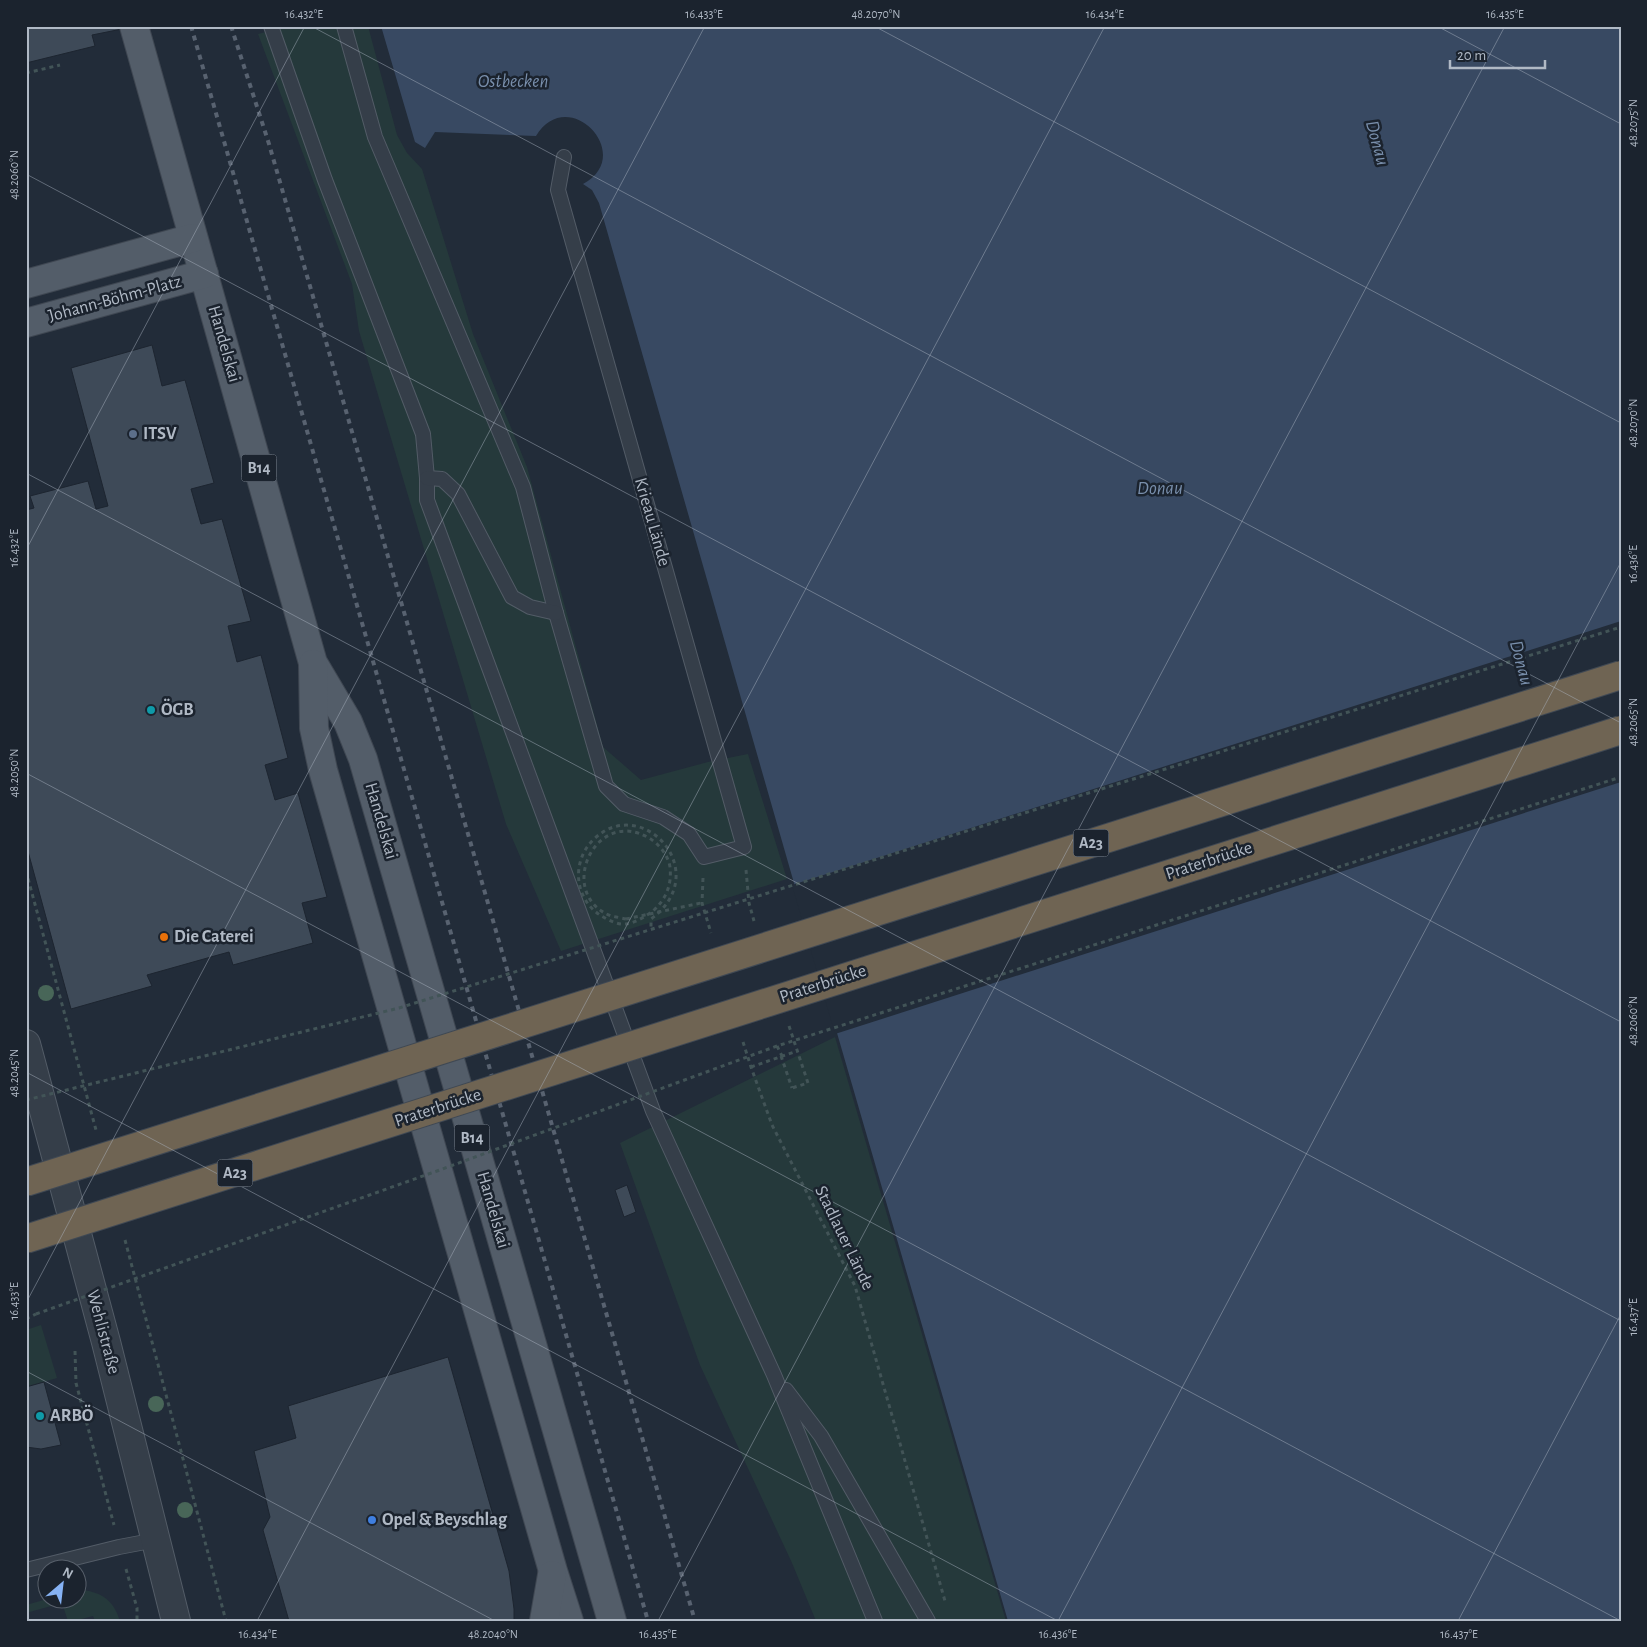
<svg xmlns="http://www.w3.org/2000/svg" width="1647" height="1647" viewBox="0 0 1647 1647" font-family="'Alegreya Sans',sans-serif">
<rect width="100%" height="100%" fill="#222c39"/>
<g fill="#25393b">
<polygon points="289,26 368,26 397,135 407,153 422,169 473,334 527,467 603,747 641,780 708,762 748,754 787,879 561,951 506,824 359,331 352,284 258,34"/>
<polygon points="835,1037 1006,1621 816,1621 792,1563 700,1365 620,1143"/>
<polygon points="41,1325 57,1378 26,1387 26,1330"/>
<path d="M82,1590C102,1592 114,1601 120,1621H95L93,1616L74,1621H68L62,1603L26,1613V1605L47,1599L78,1600V1591Z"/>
</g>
<path fill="#384962" d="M381,26H1621V1621H1008L837,1033L599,203L592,190L583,184C637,155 568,83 536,136L435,132L425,148L415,142Z"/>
<polygon fill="#222c39" points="1621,621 1621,782 835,1034 792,885"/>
<g fill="#3e4a58" stroke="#1d2530">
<polygon points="26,26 137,26 92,35 95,46 26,63"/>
<polygon points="152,345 162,386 185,380 214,483 191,489 201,524 222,519 251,621 228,626 237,662 261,655 288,758 265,765 275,800 298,793 327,897 302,903 313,943 233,965 229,952 218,955 147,975 152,986 71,1009 26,844 26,510 34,508 30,496 88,481 96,509 108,506 71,368"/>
<polygon points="627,1185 636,1212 624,1217 615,1190"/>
<polygon points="448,1357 509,1571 514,1609 514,1621 289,1621 263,1530 270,1517 254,1451 296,1438 288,1406"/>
<polygon points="44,1382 61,1445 41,1449 26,1447 26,1387"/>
</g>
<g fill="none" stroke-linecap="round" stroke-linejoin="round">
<defs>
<g id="service">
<polyline points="271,26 325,180 423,434 427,478 427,500 653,1111 774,1375 875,1621"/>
<polyline points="344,26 375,137 523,487 556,613 606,786 624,804 663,817 689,834 704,857 744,847 558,190 564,157"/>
<polyline points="427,478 442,479 458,494 512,597 530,607 556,613"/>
<polyline points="786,1390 821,1436 928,1621"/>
<polyline points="26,1570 119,1547 156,1540"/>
</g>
<polyline id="tertiary" points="26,1044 106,1342 176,1621"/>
<g id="primary">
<polyline points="134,26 313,663 348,722 363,759 612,1621"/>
<polyline points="26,284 193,238"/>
<polyline points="26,323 204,274"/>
<polyline points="313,664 314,728 323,770 553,1571 569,1621"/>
<polyline points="544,1621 552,1575"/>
</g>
</defs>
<use href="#service" stroke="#535c67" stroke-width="16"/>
<use href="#tertiary" stroke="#535c67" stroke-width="30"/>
<use href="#primary" stroke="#3f4752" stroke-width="30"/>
<g stroke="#425457" stroke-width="3" stroke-dasharray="4 4" stroke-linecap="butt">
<polyline points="26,73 60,65"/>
<polyline points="746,870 749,903 754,921"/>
<polyline points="26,871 96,1130"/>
<polyline points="703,878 702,903 711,933"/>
<polyline points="626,919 701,903"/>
<polyline points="789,1026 808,1083 792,1088"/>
<polyline points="743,1042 751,1067 772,1125 855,1286 945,1601"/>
<polyline points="781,1056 792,1088"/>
<polyline points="751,1067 797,1051"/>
<polyline points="125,1240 226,1621"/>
<polyline points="26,1319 36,1314"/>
<polyline points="75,1351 76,1383 114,1525"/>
<polyline points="126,1569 137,1608 137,1621"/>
</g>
<use href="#service" stroke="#353e49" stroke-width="14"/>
<use href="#tertiary" stroke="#353e49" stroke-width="28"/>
<use href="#primary" stroke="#535d69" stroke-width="28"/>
<g stroke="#586270" stroke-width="4" stroke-dasharray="5 5" stroke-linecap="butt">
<polyline points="191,26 648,1621"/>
<polyline points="231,26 269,144 695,1621"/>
</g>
<defs>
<g id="motorway-bridge">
<polyline points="26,1182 1621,675"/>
<polyline points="26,1239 1621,730"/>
</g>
</defs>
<use href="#motorway-bridge" stroke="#404954" stroke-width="30" stroke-linecap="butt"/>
<g stroke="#425457" stroke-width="3" stroke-dasharray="4 4" stroke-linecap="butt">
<path d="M626,919C622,918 616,917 611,916C555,894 595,806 649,838C659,844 668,855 670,867C672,885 666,899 653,911C646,916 635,923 626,924C619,925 610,921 605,918C574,902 570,862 594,839C642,793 715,872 651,919V929"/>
<polyline points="777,1046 782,1056"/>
<polyline points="26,1100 399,1008 1621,627"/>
<polyline points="36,1314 437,1171 777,1046 1621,777"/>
</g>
<use href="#motorway-bridge" stroke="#6f6453" stroke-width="28"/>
</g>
<g fill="#486658">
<circle cx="46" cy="993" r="8"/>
<circle cx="156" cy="1404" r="8"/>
<circle cx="185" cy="1510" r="8"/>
</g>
<path fill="none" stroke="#b0b9c5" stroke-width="1" stroke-opacity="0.45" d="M311,26L1621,723M874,26L1621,423M1437,26L1621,124M26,174L1621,1022M26,473L1621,1321M26,550L305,26M26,773L1621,1621M26,1072L1058,1621M26,1303L705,26M26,1371L495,1621M257,1621L1105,26M658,1621L1505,26M1058,1621L1621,562M1458,1621L1621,1314"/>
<circle fill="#5c6f8a" stroke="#1b232e" stroke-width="2" cx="133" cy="434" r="5"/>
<g fill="#0f9aa8" stroke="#1b232e" stroke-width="2">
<circle cx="151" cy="710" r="5"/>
<circle cx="40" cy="1416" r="5"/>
</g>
<circle fill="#e8710a" stroke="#1b232e" stroke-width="2" cx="164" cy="937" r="5"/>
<circle fill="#3f7fe0" stroke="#1b232e" stroke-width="2" cx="372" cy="1520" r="5"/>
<g text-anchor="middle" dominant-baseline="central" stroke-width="5" stroke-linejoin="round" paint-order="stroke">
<g fill="#1b232e" stroke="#838c98" stroke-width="1">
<rect x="241.5" y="454.5" width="35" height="27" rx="4"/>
<rect x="1073.5" y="829.5" width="35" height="27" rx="4"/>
<rect x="454.5" y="1124.5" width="35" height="27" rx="4"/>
<rect x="217.5" y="1159.5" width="35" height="27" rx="4"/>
</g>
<g font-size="16" font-weight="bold" fill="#b0b9c5">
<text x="259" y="468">B14</text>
<text x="1091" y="843">A23</text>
<text x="472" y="1138">B14</text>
<text x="235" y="1173">A23</text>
</g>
<g font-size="18" fill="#b0b9c5" stroke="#1b232e">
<text transform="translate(115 299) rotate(-15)">Johann-Böhm-Platz</text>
<text transform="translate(224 344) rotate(74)">Handelskai</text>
<text transform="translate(652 522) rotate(74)">Krieau Lände</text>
<text transform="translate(381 821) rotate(74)">Handelskai</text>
<text transform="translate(1209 861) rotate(-18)">Praterbrücke</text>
<text transform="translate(823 984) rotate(-18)">Praterbrücke</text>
<text transform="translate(438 1108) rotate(-18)">Praterbrücke</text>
<text transform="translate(493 1210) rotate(74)">Handelskai</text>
<text transform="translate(844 1238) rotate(64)">Stadlauer Lände</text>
<text transform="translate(103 1332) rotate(75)">Wehlistraße</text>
</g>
<g font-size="18" font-weight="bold" fill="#b0b9c5" stroke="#1b232e" text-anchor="start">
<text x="143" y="434">ITSV</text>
<text x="161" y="710">ÖGB</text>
<text x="174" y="937">Die Caterei</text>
<text x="50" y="1416">ARBÖ</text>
<text x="382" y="1520">Opel &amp; Beyschlag</text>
</g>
<g font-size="19" font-style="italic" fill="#798fac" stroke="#1b232e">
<text x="513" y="81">Ostbecken</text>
<text transform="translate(1377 143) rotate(75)">Donau</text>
<text x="1160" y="488">Donau</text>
<text transform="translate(1521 663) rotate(75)">Donau</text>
</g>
</g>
<rect width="1647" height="1647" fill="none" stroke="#1b232e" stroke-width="55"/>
<g transform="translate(62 1584) rotate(28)"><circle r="24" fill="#1b232e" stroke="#575f6a"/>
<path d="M0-4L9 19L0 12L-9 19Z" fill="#86b2f4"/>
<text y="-8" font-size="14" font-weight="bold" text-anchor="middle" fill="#b0b9c5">N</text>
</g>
<path d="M1450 60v8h95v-8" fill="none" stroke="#b0b9c5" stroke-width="2.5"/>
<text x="1457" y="60" font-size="15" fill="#b0b9c5" stroke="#1b232e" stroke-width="4" paint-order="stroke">20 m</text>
<rect x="28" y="28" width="1592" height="1592" fill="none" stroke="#b0b9c5" stroke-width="2"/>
<g font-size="12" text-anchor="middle" fill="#b0b9c5">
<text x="304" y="18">16.432°E</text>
<text x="704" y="18">16.433°E</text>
<text x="876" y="18">48.2070°N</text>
<text x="1105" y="18">16.434°E</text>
<text x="1505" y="18">16.435°E</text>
<text transform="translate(1633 123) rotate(-90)" y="4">48.2075°N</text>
<text transform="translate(14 175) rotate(-90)" y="4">48.2060°N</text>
<text transform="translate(1633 423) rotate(-90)" y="4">48.2070°N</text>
<text transform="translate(14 548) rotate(-90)" y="4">16.432°E</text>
<text transform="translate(1633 564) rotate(-90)" y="4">16.436°E</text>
<text transform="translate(1633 722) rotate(-90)" y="4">48.2065°N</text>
<text transform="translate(14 773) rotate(-90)" y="4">48.2050°N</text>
<text transform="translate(1633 1021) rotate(-90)" y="4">48.2060°N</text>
<text transform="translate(14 1073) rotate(-90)" y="4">48.2045°N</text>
<text transform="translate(14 1301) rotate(-90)" y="4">16.433°E</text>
<text transform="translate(1633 1317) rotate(-90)" y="4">16.437°E</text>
<text x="258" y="1638">16.434°E</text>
<text x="493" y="1638">48.2040°N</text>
<text x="658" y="1638">16.435°E</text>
<text x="1058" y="1638">16.436°E</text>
<text x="1459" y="1638">16.437°E</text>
</g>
</svg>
